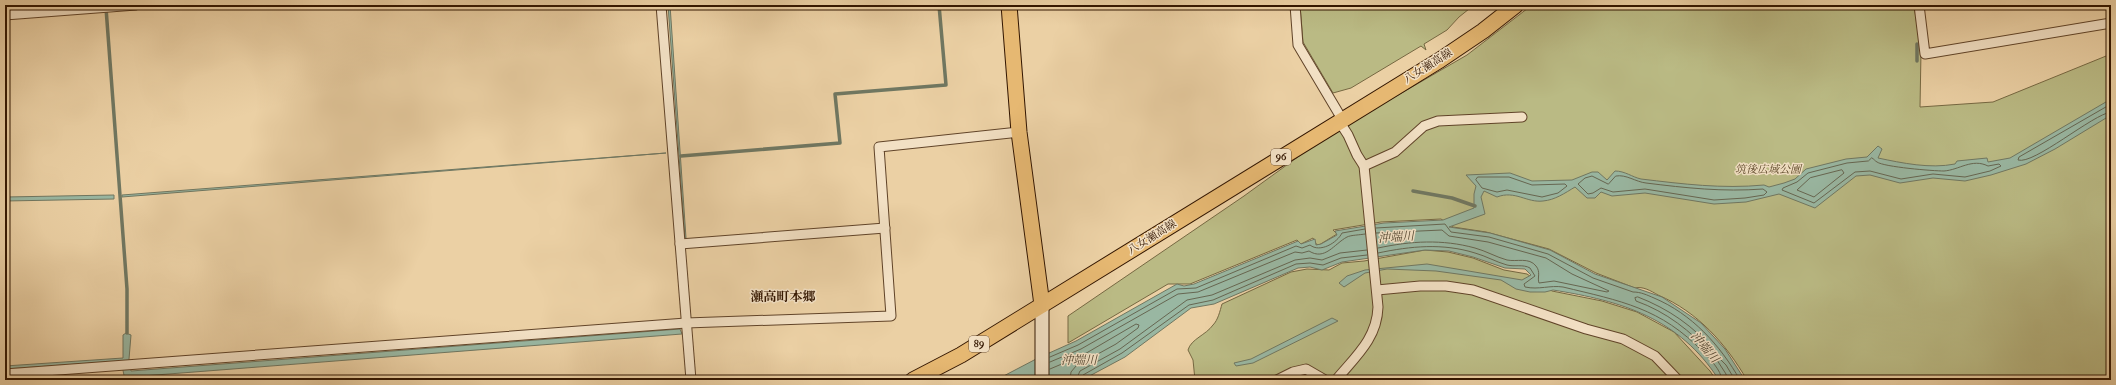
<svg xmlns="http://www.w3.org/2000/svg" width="2116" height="385" viewBox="0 0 2116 385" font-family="'IM FELL French Canon','Noto Serif JP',serif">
<rect width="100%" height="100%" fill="#ebd0a4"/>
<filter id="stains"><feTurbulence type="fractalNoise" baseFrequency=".005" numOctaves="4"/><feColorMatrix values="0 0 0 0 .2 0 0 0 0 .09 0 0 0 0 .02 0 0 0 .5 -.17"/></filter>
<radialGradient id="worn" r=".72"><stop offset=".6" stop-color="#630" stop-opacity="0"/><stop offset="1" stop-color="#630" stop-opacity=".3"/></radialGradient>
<g fill="#baba84" stroke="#766842">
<polygon points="1300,5 1474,5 1459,17 1447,30 1424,44 1426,50 1421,46 1351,88 1333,93 1303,42"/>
<path d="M1532,5H1914L1921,52L1920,107L1993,102L2111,54V380H1747C1726,344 1698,312 1658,295C1651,291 1643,286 1635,288L1596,273L1549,249L1486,232L1453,227L1441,219L1381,222L1333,230L1337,234L1319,245L1316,244L1313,238L1301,244L1297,240L1190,284H1168L1068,343V316L1244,196L1324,138L1467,55Z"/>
<path d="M1425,250L1448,252L1473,258L1504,270L1527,274L1552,291L1602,301L1637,312L1674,332L1710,371L1716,380H1195L1193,360L1188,350C1191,339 1206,335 1213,325C1218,320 1220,311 1222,304L1291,272L1307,269L1329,270L1342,263L1364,261Z"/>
</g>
<g fill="#99b7a2" stroke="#707761">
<polygon points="668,5 670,5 686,238 685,238"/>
<path d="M2111,99V115L2055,149L2026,164L1991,175L1965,181L1933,178L1900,183L1870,175L1856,176L1815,208L1779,194L1746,202L1714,204L1645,193L1612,196L1601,192L1595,198H1587L1575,187C1565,193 1555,200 1543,201C1527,203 1515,190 1497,197L1484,191L1481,197L1485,214L1449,227L1490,233L1550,250L1595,274L1662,297L1701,323L1725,349L1745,380H1719C1679,318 1622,301 1553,290L1545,292H1530L1516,289L1501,280L1436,271L1387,269L1365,273L1344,287L1339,283L1347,276L1365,270L1427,264L1522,280L1531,275L1525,269L1505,268L1473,257L1449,251L1425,250L1342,262L1322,270L1310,267L1298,268L1214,304L1191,308L1125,357L1082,380H996L1038,358L1076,341L1177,284L1184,286L1194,284L1298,241L1301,244L1315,239L1316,245L1321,244L1337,235L1335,231L1384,223L1443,220L1474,208V194L1476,186L1466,175L1510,173L1532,181L1572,180L1592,172H1598L1607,180L1615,171C1625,171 1632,177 1641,179C1683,184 1722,189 1764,185L1769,187L1784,183L1795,179L1806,169L1846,159L1867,157L1878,146L1882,149L1878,158C1902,163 1930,169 1955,164L1957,161L1987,158L1988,162L2010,158Z"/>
<polygon points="666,153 122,197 122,195"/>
<polygon points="114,195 114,199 5,201 5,197"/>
<polygon points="1332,318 1338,321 1253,363 1236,366 1234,363 1251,359"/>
<polygon points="680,329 682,334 130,377 130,380 125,380 121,361 5,369 5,366 123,358 123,335 126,333 131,335 129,359 131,371"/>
</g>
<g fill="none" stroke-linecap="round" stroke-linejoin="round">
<g stroke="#666651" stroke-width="1">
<path d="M2111,104L2019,157L2018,160C2034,165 2093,114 2111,112"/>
<path d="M1872,158C1874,159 1875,161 1877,162C1884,167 1933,171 1944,171C1959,170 1972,158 1988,166L1999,164L2001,166L1990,171L1965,177L1933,174L1901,179L1870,171L1855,172L1814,203L1782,190L1783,188L1797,182L1808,173L1847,163L1868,161Z"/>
<polygon points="1842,170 1844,173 1814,197 1797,190 1810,178"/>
<path d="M1616,176C1626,174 1636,182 1646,183C1686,188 1723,192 1763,189L1767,192L1764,195L1745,198L1714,200L1645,189L1613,192L1601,188L1593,193L1588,194L1578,184L1585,178L1592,176L1608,184Z"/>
<polygon points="1478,177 1509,177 1532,185 1565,184 1567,186 1558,193 1542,197 1507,190 1497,192 1482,188 1476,180"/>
<path d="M1376,228L1445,224L1451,232L1489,237L1548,254L1593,278L1633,292C1641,292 1647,295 1654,298C1692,314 1720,345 1740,380"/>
<path d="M1376,233L1442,230L1449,236L1488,242L1546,258L1572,274L1609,291L1607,292L1554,281L1539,283C1537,278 1541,272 1536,266C1529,257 1517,262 1507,260C1496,257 1486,251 1475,248C1442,239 1411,241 1378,248"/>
<path d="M1378,253C1411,246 1443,243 1475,253C1486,256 1496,262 1507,265C1515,267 1523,264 1530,268L1535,276L1524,284L1525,287C1539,290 1550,285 1563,287C1621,301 1661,308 1703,352C1710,359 1721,370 1722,380"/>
<path d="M1638,297C1669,309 1693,326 1715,351V354H1712C1690,331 1667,312 1636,301L1635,298Z"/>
<path d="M1050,357L1078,345L1177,289L1196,288L1296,246L1302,248L1310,245C1320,253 1337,243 1342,233L1365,229"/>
<path d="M1050,362L1081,349L1178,294L1198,292L1295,252L1302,253L1309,251C1325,261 1334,244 1347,237C1351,235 1360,235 1365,234"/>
<polyline points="1050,369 1083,355 1136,324 1139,325 1138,328 1116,344 1076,366 1071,372 1070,380"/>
<polyline points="1076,380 1080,371 1120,349 1187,300 1212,295 1295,260 1310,258 1322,260 1340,253 1367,250"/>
<polyline points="1081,380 1083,375 1122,353 1189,305 1213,300 1296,264 1310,263 1323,265 1341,258 1367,255"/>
<polyline points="1727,380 1726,374 1715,357 1716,355 1726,365 1735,380"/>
</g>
<g stroke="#707761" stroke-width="3.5">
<polyline points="106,8 127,289 127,333"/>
<polyline points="1917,61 1917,44"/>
<polyline points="681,156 840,143 835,94 946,85 939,5"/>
<polyline points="1413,191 1452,198 1475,206"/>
</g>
<defs>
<g id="minor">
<polyline points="661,5 691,380"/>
<polyline points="1295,5 1298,45 1342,119"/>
<polyline points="1919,5 1925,54 2111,23"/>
<polyline points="5,15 136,5"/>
<polyline points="1364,166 1395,152 1424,126 1438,121 1522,117"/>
<polyline points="680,244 885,228"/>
<polyline points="1377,290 1420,286 1446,286 1473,290 1586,329 1623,339 1655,356 1678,380"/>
<polyline points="5,374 686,323 891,316 879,147 1019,132"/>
<polyline points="1277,380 1293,372 1306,369 1325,380"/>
<path d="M1336,380C1355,357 1377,339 1378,307L1364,166L1357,155L1348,135L1339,121"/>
</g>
<polyline id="secondary" points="1042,380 1042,305"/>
<g id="primary">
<polyline points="1009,5 1019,132 1042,305"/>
<polyline points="913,380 961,355 1440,60 1483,31 1516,5"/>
</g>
</defs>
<use href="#minor" stroke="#614429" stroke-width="11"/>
<use href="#secondary" stroke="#331600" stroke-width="15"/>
<use href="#primary" stroke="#331600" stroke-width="17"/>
<use href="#minor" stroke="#f2e0c4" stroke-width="9"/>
<use href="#secondary" stroke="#f2e0c4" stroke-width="13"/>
<use href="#primary" stroke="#e6b872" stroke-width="15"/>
</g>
<g text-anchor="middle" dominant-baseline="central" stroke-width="3" stroke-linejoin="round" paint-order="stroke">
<g fill="#f2e0c4" stroke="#6c533b" stroke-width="1">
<rect x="1271" y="149" width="20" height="16" rx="3"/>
<rect x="969" y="336" width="20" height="16" rx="3"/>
</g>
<g font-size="10" font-weight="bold" fill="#331600">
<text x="1281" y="157">96</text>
<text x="979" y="344">89</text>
</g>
<g font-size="11" fill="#331600" stroke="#f2e0c4">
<text transform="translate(1428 66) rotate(-32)">八女瀬高線</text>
<text transform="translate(1152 237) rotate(-32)">八女瀬高線</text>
</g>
<g font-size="11" font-style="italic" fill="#5c4728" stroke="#f2e0c4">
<text x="1768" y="169">筑後広域公園</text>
</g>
<g font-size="12" font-style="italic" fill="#524631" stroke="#f2e0c4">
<text transform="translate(1396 237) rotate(-4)">沖端川</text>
<text transform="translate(1705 347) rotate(50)">沖端川</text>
<text x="1079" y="360">沖端川</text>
</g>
<g font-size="13" font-weight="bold" fill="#331600" stroke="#f2e0c4">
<text x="783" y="296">瀬高町本郷</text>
</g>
</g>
<rect width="2116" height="385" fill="none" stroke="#ebd0a4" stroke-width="20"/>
<rect x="6" y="6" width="2104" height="373" fill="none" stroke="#331600" stroke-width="2"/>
<rect x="10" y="10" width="2096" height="365" fill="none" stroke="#331600"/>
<rect width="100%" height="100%" filter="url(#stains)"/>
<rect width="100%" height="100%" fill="url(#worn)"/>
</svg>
